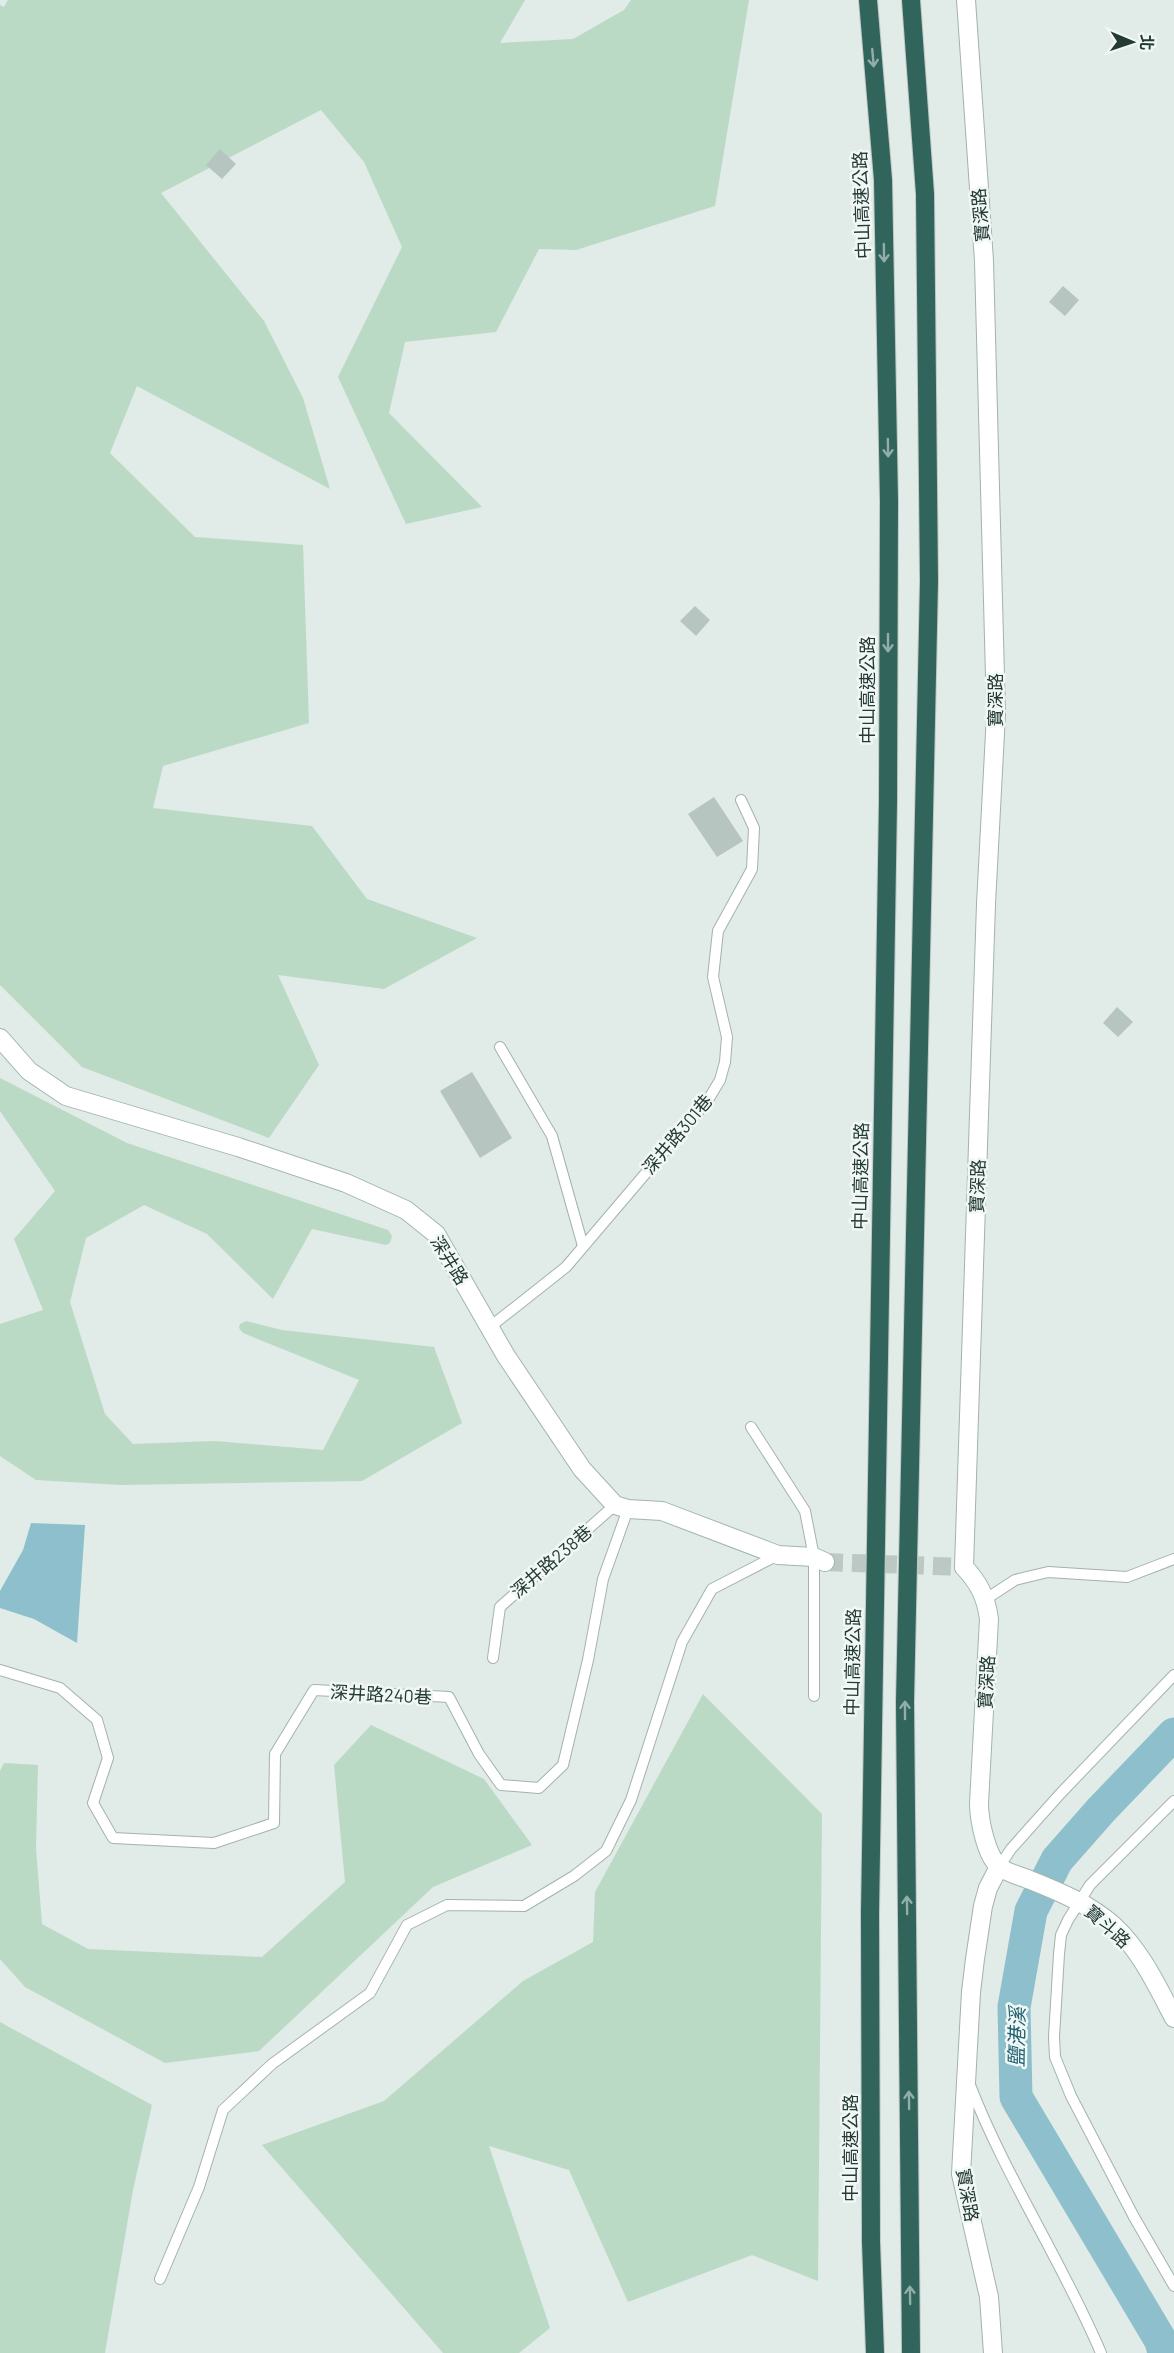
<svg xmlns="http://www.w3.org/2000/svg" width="1174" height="2353" viewBox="0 0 1174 2353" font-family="Barlow,'Noto Sans TC',sans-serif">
<rect width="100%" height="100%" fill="#e1ebe7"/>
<g fill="#bbdac5">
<polygon points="8,0 525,0 500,43 573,39 624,10 631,0 749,0 715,206 576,250 539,249 496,332 405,342 389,413 482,507 406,524 338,377 402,247 364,162 321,110 161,193 264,321 303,398 330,489 137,386 110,453 195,537 303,545 309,723 163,766 153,808 312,826 367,899 477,938 384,989 278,975 319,1065 269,1138 82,1067 0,985 0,5 4,7"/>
<polygon points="0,1078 127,1143 388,1230 392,1236 390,1243 386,1245 312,1229 273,1299 207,1234 144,1205 86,1238 70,1302 105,1414 133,1444 215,1441 323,1450 359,1380 243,1333 239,1328 240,1324 246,1321 282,1330 434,1347 462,1423 362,1481 120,1485 36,1480 0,1456 0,1324 43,1310 14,1239 55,1191 0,1111"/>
<polygon points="703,1694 822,1814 818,2281 752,2255 628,2302 569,2170 489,2146 550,2328 519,2353 443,2353 262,2145 384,2101 523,1981 593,1942 595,1892"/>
<polygon points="371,1725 484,1779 532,1845 433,1887 259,2051 165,2063 25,1987 0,1959 0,1771 4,1763 38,1765 36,1848 42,1924 88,1949 262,1957 345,1882 334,1765"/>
<polygon points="0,2022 152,2105 133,2190 105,2353 0,2353"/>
</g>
<polygon fill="#8dc0cc" points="31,1523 85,1525 77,1643 34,1619 0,1608 0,1591 23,1550"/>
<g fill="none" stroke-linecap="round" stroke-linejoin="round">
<polyline stroke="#8dc0cc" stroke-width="33" points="1164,2353 1161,2341 1016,2097 1014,2007 1031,1911 1057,1860 1101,1810 1174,1734"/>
</g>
<g fill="#b7c5c0">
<polygon points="220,149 236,164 222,179 206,165"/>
<polygon points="1063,286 1079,300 1065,316 1049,302"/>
<polygon points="695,606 710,620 696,636 680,621"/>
<polygon points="714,797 743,841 717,857 688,814"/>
<polygon points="1117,1007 1133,1022 1118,1037 1103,1023"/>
<polygon points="472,1072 512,1138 480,1158 440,1091"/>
</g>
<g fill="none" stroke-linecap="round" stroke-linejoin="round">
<polyline stroke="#bbc8c3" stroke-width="18" stroke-dasharray="18 9" stroke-linecap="butt" points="825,1562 964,1567"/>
<defs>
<g id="lane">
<polyline points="500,1047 552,1136 583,1246"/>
<polyline points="490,1327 566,1267 708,1100 720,1080 725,1062 727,1037 713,977 718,931 752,869 754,828 741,800"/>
<polyline points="751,1427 805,1511 814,1557 814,1696"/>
<polyline points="986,1599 1015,1580 1048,1572 1127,1577 1174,1559"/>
<polyline points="493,1658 500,1607 615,1505"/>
<polyline points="0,1670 60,1688 97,1720 108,1758 93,1803 113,1838 214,1843 274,1823 275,1754 314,1690 449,1697 479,1754 501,1785 539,1788 563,1765 588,1660 603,1579 628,1509"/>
<polyline points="1174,1801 1090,1885 1068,1920 1061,1935 1059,1954 1054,2037 1055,2057 1071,2096 1134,2217 1174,2286"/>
<polyline points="999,1867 1011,1849 1060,1794 1174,1675"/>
<path d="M970,2085C1006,2178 1062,2261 1101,2353"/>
<polyline points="160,2279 199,2187 223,2110 272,2064 370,1993 407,1925 447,1905 524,1906 574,1876 606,1851 631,1800 682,1642 712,1589 778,1555"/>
</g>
<g id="street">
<polyline points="964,1567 986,904 996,714 984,261 966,0"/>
<polyline points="993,2353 989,2297 961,2174 971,1992 975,1959 983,1906 988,1888 999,1867"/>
</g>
<g id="secondary">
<polyline points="0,1038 29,1071 66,1096 238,1147 346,1183 406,1210 436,1234 506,1356 582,1469 615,1505 628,1509 662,1511 778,1555 814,1557 825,1562"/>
<path d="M964,1567C979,1583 986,1597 989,1619L979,1803C979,1819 986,1857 1000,1867C1007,1873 1021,1876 1030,1880C1060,1892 1089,1904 1114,1926C1141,1951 1157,1986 1174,2018"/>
</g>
<g id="highway">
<polyline points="868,0 883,180 889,501 888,802 870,1913 871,2242 875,2353"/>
<polyline points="911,2353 905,1702 929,581 925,194 911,0"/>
</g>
</defs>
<use href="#lane" stroke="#a4b2ae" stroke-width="12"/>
<use href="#street" stroke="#a4b2ae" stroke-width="20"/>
<use href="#secondary" stroke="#a1b6af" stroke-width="20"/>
<use href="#highway" stroke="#c1c8c6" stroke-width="20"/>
<use href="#lane" stroke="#fff" stroke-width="10"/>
<use href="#street" stroke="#fff" stroke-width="18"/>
<use href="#secondary" stroke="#fff" stroke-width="18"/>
<use href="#highway" stroke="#31645b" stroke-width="18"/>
</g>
<defs><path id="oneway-shaft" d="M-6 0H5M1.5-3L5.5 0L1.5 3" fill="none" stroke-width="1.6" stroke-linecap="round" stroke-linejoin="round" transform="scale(1.5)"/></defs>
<g stroke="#91aea8">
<use href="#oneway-shaft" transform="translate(873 58) rotate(85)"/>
<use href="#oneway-shaft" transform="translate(884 253) rotate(89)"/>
<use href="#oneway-shaft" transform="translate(888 448) rotate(89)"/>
<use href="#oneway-shaft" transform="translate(888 643) rotate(90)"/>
<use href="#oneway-shaft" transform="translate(905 1710) rotate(-90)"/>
<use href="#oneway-shaft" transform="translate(907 1905) rotate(-91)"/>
<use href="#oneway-shaft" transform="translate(909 2100) rotate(-91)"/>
<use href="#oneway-shaft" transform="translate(910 2295) rotate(-91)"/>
</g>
<g text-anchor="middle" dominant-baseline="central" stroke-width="5" stroke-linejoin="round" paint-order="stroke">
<g font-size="18" fill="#233a35" stroke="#f1f7f5">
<text transform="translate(861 205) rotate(-92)">中山高速公路</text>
<text transform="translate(980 215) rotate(-95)">寶深路</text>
<text transform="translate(867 690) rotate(-90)">中山高速公路</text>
<text transform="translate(995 700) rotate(-90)">寶深路</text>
<text transform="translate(677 1134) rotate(-50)">深井路301巷</text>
<text transform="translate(860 1176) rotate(-89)">中山高速公路</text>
<text transform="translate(977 1186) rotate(-88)">寶深路</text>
<text transform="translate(450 1260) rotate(58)">深井路</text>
<text transform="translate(551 1561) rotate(-41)">深井路238巷</text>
<text transform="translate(852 1662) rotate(-89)">中山高速公路</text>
<text transform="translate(986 1682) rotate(-87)">寶深路</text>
<text transform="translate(381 1694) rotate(3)">深井路240巷</text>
<text transform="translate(1108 1926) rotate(42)">寶斗路</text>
<text transform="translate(850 2148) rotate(-90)">中山高速公路</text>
<text transform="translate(968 2195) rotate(80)">寶深路</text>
</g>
<g font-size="20" font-style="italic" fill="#216272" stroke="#f1f7f5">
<text transform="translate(1016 2037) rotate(-89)">鹽港溪</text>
</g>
</g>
<g transform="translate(1132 42) rotate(92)" stroke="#f1f7f5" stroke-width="4.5" paint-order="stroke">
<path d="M0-4.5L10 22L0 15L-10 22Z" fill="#233a35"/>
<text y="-9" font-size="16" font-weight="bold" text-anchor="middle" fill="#233a35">北</text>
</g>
</svg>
